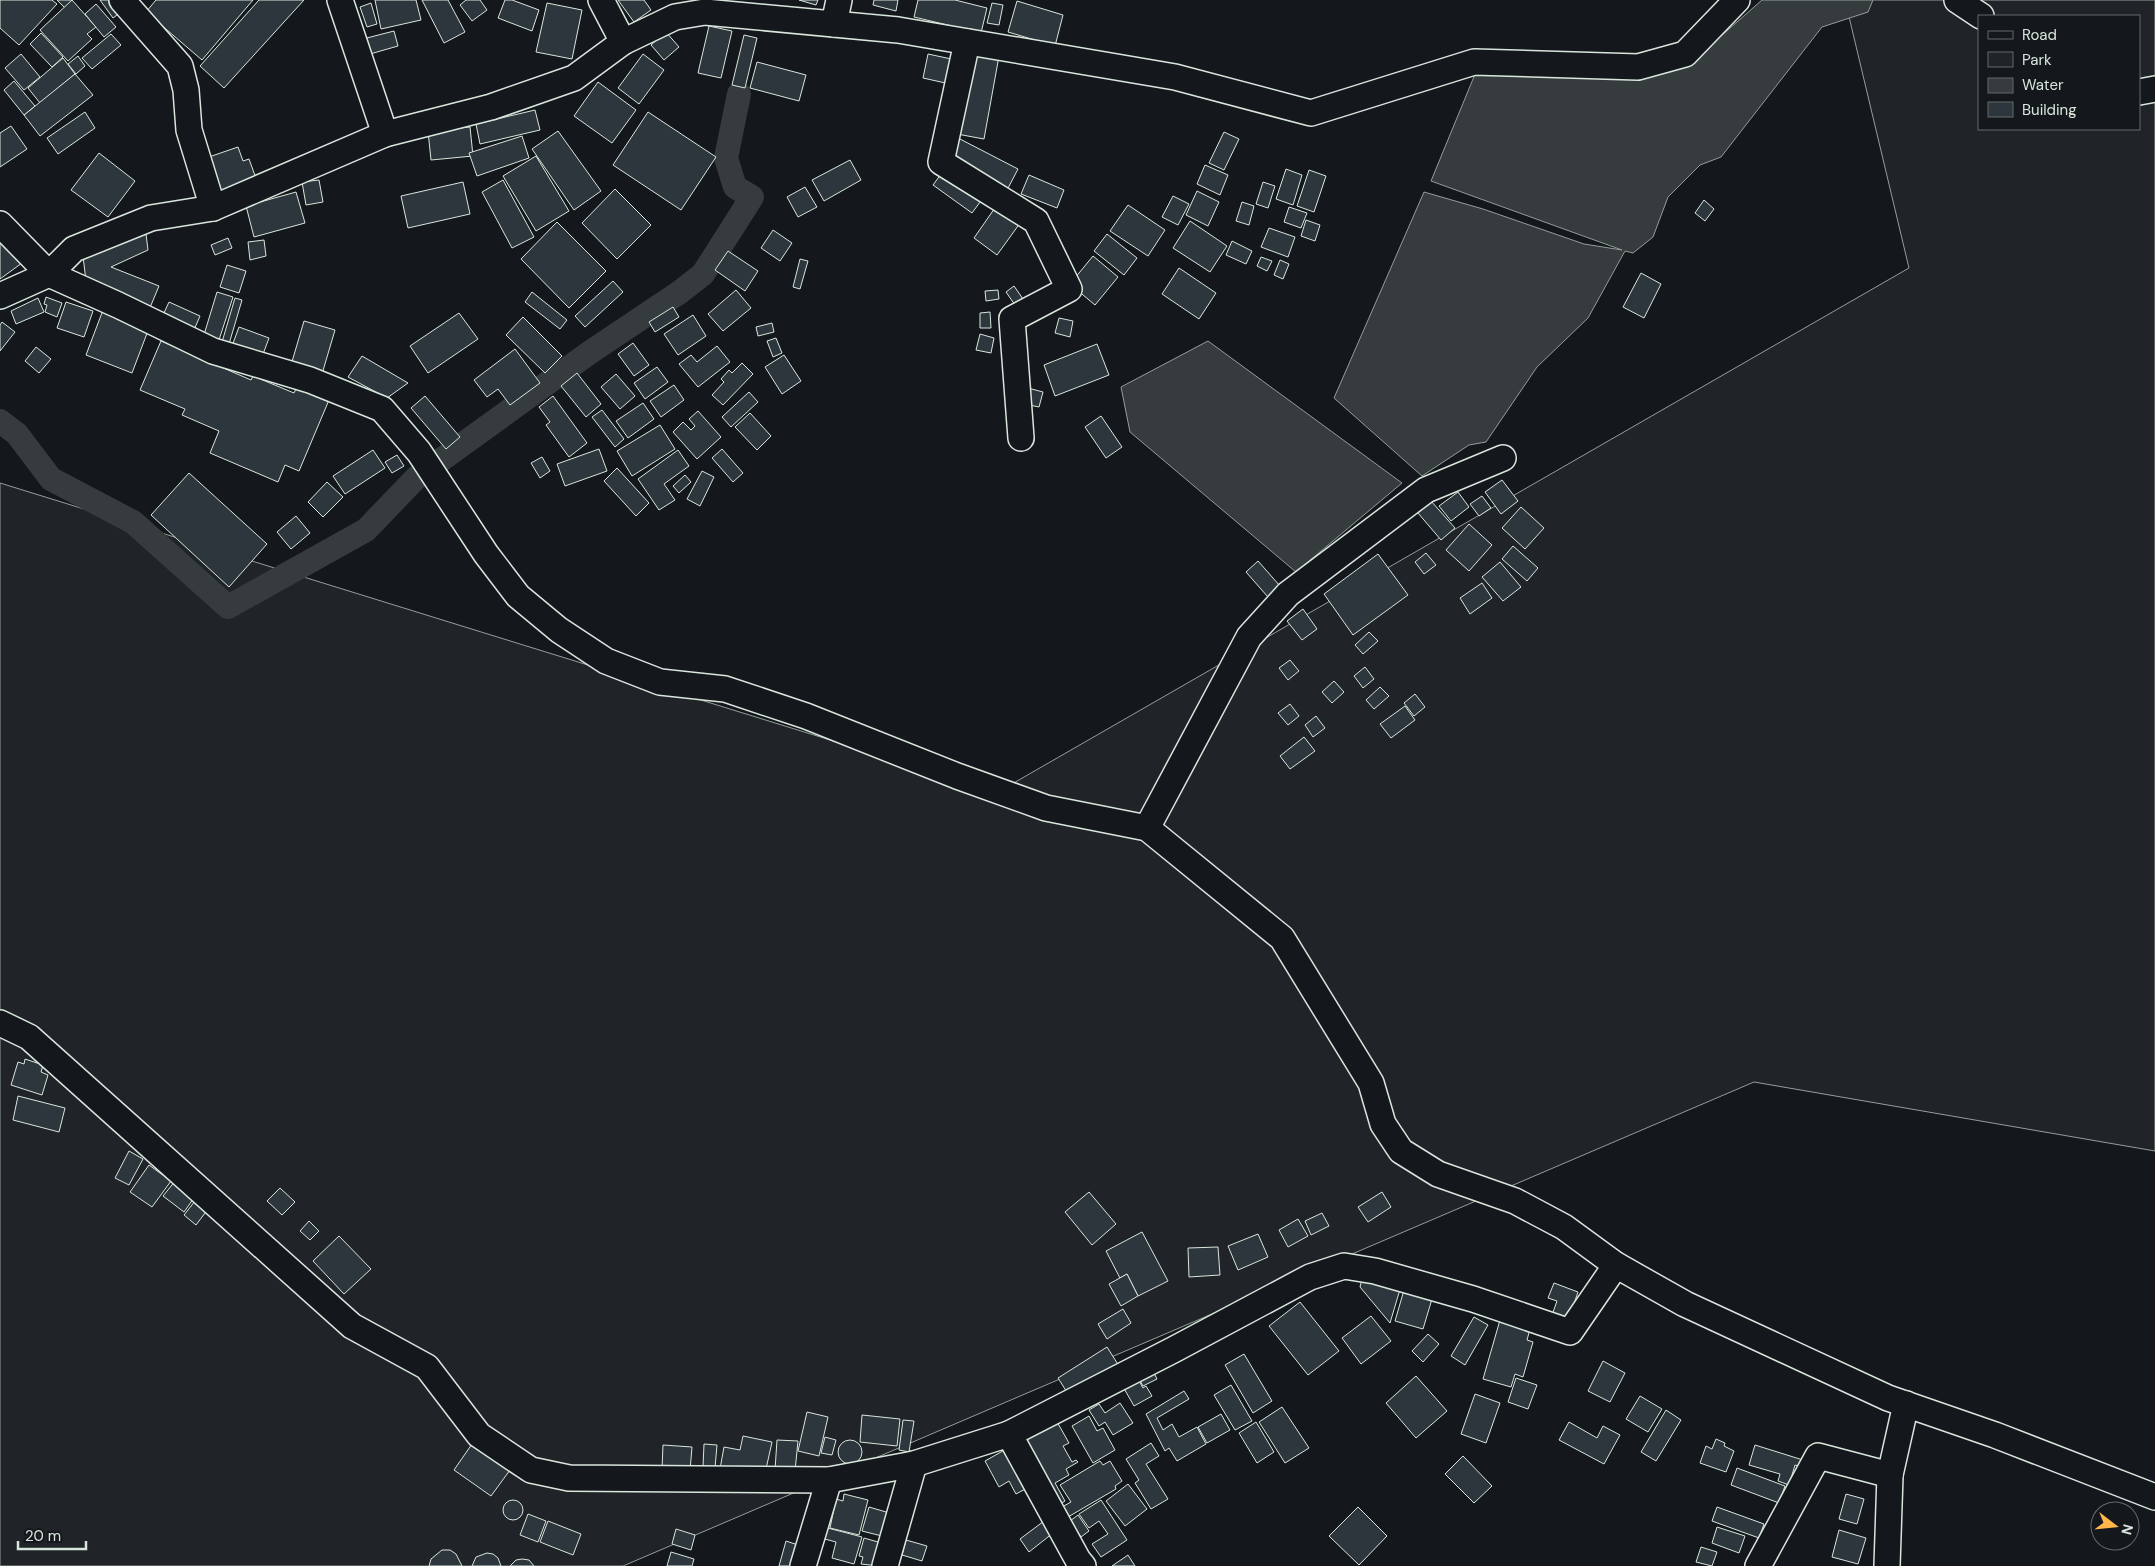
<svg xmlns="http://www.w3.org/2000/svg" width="2155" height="1566" viewBox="0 0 2155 1566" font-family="'DM Sans',sans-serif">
<rect width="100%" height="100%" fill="#14181c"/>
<path fill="#202428" stroke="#939e99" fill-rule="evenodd" d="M1845,0H2155V1151L1754,1082L623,1566H0V483L998,792L1909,268ZM1979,16H2139V129H1979Z"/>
<g fill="#363b3e" stroke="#939e99">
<polygon points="1762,0 1873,0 1868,12 1822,27 1721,157 1700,165 1668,197 1653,237 1633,253 1625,251 1588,318 1537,367 1486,442 1469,445 1422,476 1334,398 1424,192 1483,209 1584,244 1622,250 1431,181 1480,62 1696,58"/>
<polygon points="1208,341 1402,483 1296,572 1130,432 1121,387"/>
</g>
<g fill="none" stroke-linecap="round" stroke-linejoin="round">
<polyline stroke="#363b3e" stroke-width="24" points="0,421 17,434 51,479 133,522 228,607 366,530 416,478 589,353 680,292 703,274 752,197 735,187 726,158 739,94"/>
</g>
<g fill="#2c363c" stroke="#d8e6dc">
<polygon points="0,0 52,0 57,4 19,45 0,28"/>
<polygon points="57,0 73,0 65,8"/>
<polygon points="72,0 96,27 87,34 92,39 68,61 40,30"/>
<polygon points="100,0 112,0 121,12 113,18"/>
<polygon points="156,0 253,0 202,60 146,12"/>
<polygon points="259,0 304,0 224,88 200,66"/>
<polygon points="375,0 416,0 421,20 381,29"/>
<polygon points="422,0 448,0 465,32 444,43"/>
<polygon points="466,0 480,0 487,10 472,21 460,5"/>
<polygon points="505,0 512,0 539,10 532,31 498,18"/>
<polygon points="618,0 644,0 651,10 634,22"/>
<polygon points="799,0 818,0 816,5"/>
<polygon points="874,0 898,0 896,11 873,5"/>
<polygon points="918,0 955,0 987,8 981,33 914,17"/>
<polygon points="1017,1 1063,15 1055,46 1008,32"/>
<polygon points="371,3 377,24 367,27 360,7"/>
<polygon points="547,3 582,10 572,59 536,52"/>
<polygon points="992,3 1003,5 999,25 987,23"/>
<polygon points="96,4 116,27 104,37 85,14"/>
<polygon points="709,26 732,31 721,78 698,73"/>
<polygon points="394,31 398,46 363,56 359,40"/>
<polygon points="666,32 679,47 664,60 651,45"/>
<polygon points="41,33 63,57 52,67 30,44"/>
<polygon points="111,34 121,45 92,69 82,58"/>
<polygon points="744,35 757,38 745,88 732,85"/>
<polygon points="972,51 999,56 984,139 957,134"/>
<polygon points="21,54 40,77 24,90 5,68"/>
<polygon points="643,54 664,70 639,104 618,88"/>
<polygon points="928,54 956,60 950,84 923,78"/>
<polygon points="78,56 85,66 76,74 68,64"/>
<polygon points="63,58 75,74 40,103 28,88"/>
<polygon points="757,62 806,75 799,101 750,88"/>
<polygon points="75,74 93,95 40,136 24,115"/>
<polygon points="14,81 35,106 24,115 4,90"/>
<polygon points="598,82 636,110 612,143 574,116"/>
<polygon points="535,110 540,130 480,144 476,124"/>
<polygon points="85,112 95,128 58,154 47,138"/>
<polygon points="648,112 716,157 681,210 613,165"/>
<polygon points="11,126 27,149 0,167 0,133"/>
<polygon points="470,127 473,156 431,160 428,131"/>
<polygon points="558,131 601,191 574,210 532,149"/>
<polygon points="1224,132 1239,139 1224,170 1209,163"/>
<polygon points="522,136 529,158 477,176 469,153"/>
<polygon points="958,138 1018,169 1006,192 946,161"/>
<polygon points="238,147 243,161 249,159 257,181 213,197 206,158"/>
<polygon points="99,153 135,181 108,217 71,190"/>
<polygon points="536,156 569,211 536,231 503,176"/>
<polygon points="850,160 861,180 824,201 812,180"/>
<polygon points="1205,165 1228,175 1220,195 1197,184"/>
<polygon points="1286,169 1302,175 1293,205 1276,199"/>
<polygon points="944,170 983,198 972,213 933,185"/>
<polygon points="1309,170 1326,176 1314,212 1297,206"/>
<polygon points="1029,175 1064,190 1057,208 1021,194"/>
<polygon points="319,180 323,202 306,205 302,182"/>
<polygon points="503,180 534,237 512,248 482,192"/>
<polygon points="463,182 470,214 408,228 401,196"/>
<polygon points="1263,182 1275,186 1268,208 1256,204"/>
<polygon points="805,187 817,207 798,217 787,197"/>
<polygon points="615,189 651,225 617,259 582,223"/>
<polygon points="1197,191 1219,202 1208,226 1186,215"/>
<polygon points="296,192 305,223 254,237 246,206"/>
<polygon points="1173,196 1189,204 1178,225 1162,217"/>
<polygon points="1704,200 1714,209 1705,221 1695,213"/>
<polygon points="999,202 1023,219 997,255 974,238"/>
<polygon points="1242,202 1254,206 1249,225 1236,221"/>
<polygon points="1128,205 1165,230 1148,256 1110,231"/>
<polygon points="1289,207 1307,213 1301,228 1284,222"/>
<polygon points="1306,220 1320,225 1315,241 1301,236"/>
<polygon points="1190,221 1227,246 1210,272 1173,248"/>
<polygon points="557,222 606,271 569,308 521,259"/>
<polygon points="145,226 148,250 111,267 159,286 149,310 86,281 83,256"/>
<polygon points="1269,228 1295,237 1288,257 1261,247"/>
<polygon points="773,230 792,243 780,261 761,248"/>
<polygon points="0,233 22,263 0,279"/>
<polygon points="1107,234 1137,258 1124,275 1094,251"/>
<polygon points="228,238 232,248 215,255 211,245"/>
<polygon points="264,240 266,256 250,260 248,242"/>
<polygon points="1232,241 1252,251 1246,264 1226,255"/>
<polygon points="728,251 758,271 745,291 715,270"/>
<polygon points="1093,256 1118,277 1095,305 1070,284"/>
<polygon points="1261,257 1272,261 1267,271 1257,266"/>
<polygon points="800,259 808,261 800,289 793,287"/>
<polygon points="1280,260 1289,264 1283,279 1274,275"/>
<polygon points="227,265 246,271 239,293 220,287"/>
<polygon points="1179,268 1216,293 1199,319 1162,294"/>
<polygon points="1641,273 1661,284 1644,318 1623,307"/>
<polygon points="613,281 623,292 585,327 575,316"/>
<polygon points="1014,286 1023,299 1015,305 1006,292"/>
<polygon points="736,290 751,308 723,331 708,314"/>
<polygon points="998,290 999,299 986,301 985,291"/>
<polygon points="217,292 233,297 218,343 203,338"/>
<polygon points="532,292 567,320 560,329 525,302"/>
<polygon points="46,297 62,303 57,317 45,312 47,305 44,304"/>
<polygon points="38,298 44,312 16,324 11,311"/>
<polygon points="235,298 242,300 229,344 222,342"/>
<polygon points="66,302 93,311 84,337 57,328"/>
<polygon points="169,302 200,316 194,330 163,315"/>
<polygon points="673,307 679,317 655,332 649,322"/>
<polygon points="103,310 149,328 132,373 86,355"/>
<polygon points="990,312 991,328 980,328 980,313"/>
<polygon points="459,313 478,339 428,373 410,346"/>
<polygon points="693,315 706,336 678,355 664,334"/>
<polygon points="523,317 562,356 545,373 506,335"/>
<polygon points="1059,318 1073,321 1070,337 1055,333"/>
<polygon points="304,321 335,330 322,374 291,365"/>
<polygon points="2,322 15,332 0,351 0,325"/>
<polygon points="772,323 774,332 758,336 756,327"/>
<polygon points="239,327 269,338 262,357 232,346"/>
<polygon points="980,334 994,338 991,353 976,350"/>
<polygon points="776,338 782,353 773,357 767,341"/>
<polygon points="161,341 251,380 253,376 294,393 297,387 329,400 299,471 285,465 278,482 210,453 219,431 182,415 185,409 140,390"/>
<polygon points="633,343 649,365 634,376 618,354"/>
<polygon points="1097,344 1109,375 1055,396 1044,365"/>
<polygon points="717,346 730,362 698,387 679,364 691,355 697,362"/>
<polygon points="36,347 51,359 39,373 25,361"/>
<polygon points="515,349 540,383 510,405 498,389 487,397 474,380"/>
<polygon points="784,355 801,381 782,394 765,367"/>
<polygon points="362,356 408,383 387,398 348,377"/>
<polygon points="742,363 753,374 723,405 712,395 724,382 721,379 729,370 732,373"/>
<polygon points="657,367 668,382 645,399 634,383"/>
<polygon points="577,373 601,404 586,417 561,386"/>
<polygon points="616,374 635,396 620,409 601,387"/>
<polygon points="674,385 684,400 661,417 650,401"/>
<polygon points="1028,388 1043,392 1039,407 1024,404"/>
<polygon points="749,392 758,402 731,427 722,417"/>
<polygon points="425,396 460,437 446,449 411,408"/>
<polygon points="553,396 587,443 569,457 546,425 550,422 539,407"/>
<polygon points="643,403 654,419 628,438 616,421"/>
<polygon points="602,410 624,439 615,447 592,417"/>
<polygon points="698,411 721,437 697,459 673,432 683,422 691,430 695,426 689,419"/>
<polygon points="750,413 771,436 757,450 735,427"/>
<polygon points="1101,416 1122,447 1106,458 1085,427"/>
<polygon points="660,425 675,449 632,476 617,451"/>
<polygon points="599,449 607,471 565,486 557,464"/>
<polygon points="722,449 743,473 733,482 712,458"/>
<polygon points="373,450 385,468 345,494 333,476"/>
<polygon points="678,450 689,466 664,484 675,500 659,510 638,479"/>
<polygon points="397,455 404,466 392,473 385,462"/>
<polygon points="542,457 550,471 540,478 531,463"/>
<polygon points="617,468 649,503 636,516 604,481"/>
<polygon points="702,471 714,477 700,506 687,499"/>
<polygon points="189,473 267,544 229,587 151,515"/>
<polygon points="685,475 691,482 679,493 673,486"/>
<polygon points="1502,480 1518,501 1501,514 1485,492"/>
<polygon points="327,482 343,497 323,517 308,502"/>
<polygon points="1458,492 1469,507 1451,521 1439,506"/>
<polygon points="1482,496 1491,508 1479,516 1470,504"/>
<polygon points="1431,501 1455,528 1441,540 1418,513"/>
<polygon points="1521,507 1544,528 1525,549 1502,528"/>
<polygon points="296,516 310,533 291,549 277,532"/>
<polygon points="1469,524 1492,545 1469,571 1446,550"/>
<polygon points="1513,546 1538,568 1527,581 1502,559"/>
<polygon points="1426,553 1436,565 1424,574 1415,562"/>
<polygon points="1378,554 1408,595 1353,635 1324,594"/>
<polygon points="1258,561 1280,586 1268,597 1246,572"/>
<polygon points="1500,562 1521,587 1503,601 1482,577"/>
<polygon points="1482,583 1492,598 1470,614 1460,598"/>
<polygon points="1303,609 1317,629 1302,640 1287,621"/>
<polygon points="1369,632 1378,641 1363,654 1355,645"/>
<polygon points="1290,660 1299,671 1288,680 1279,668"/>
<polygon points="1365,667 1374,679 1363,688 1354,676"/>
<polygon points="1334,681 1344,692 1332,703 1322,692"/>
<polygon points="1380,687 1389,696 1374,709 1366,700"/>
<polygon points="1415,694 1425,707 1414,716 1404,703"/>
<polygon points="1290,704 1299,716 1288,725 1278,713"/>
<polygon points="1405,706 1415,720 1391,738 1380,724"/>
<polygon points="1316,716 1325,728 1313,737 1305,725"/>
<polygon points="1304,737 1315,751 1290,769 1280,756"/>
<polygon points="25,1059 43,1065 41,1072 48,1075 42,1095 11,1085 18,1062 24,1064"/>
<polygon points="18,1096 65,1108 59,1132 13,1120"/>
<polygon points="129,1151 143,1159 129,1185 115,1178"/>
<polygon points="149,1165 171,1181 152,1207 130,1192"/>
<polygon points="176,1180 196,1195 184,1212 163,1196"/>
<polygon points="280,1188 295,1202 282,1215 267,1201"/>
<polygon points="1089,1192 1116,1224 1092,1245 1065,1212"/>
<polygon points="1382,1192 1391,1207 1368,1222 1358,1207"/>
<polygon points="199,1196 211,1205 196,1225 184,1215"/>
<polygon points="1322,1213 1329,1226 1311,1235 1305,1221"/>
<polygon points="1298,1219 1308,1236 1288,1247 1279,1230"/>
<polygon points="309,1221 319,1231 310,1240 300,1231"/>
<polygon points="1142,1232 1168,1281 1138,1296 1127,1274 1120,1278 1106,1251"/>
<polygon points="1258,1234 1268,1257 1238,1270 1228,1246"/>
<polygon points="339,1236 371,1269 344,1294 313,1261"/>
<polygon points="1218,1247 1220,1275 1189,1277 1188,1248"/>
<polygon points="1127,1274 1138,1296 1121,1306 1109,1284"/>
<polygon points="1363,1275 1401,1286 1390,1323 1360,1287"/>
<polygon points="1554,1283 1578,1292 1568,1321 1552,1315 1557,1301 1548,1298"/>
<polygon points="1404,1290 1432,1299 1423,1329 1395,1321"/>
<polygon points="1300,1302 1339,1351 1308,1375 1269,1326"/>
<polygon points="1123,1309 1131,1323 1107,1339 1098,1324"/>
<polygon points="1371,1316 1391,1341 1361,1364 1342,1338"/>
<polygon points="1474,1317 1488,1325 1465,1365 1451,1356"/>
<polygon points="1500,1320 1530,1329 1527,1340 1533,1342 1523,1377 1515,1374 1511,1387 1483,1379"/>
<polygon points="1428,1334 1439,1344 1423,1362 1412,1351"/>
<polygon points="1107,1347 1119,1366 1070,1397 1058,1378"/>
<polygon points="1244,1354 1272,1401 1253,1413 1225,1365"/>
<polygon points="1603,1361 1625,1373 1610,1402 1588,1391"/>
<polygon points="1150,1365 1157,1379 1143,1386 1137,1375"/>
<polygon points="1416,1376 1447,1411 1416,1438 1386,1403"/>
<polygon points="1137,1377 1143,1388 1146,1386 1152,1396 1134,1406 1122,1385"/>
<polygon points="1516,1378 1537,1385 1528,1409 1508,1402"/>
<polygon points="1231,1385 1252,1421 1235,1430 1214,1395"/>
<polygon points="1184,1391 1189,1399 1157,1418 1163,1430 1172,1424 1179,1437 1197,1427 1206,1444 1177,1461 1169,1448 1165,1451 1146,1414"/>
<polygon points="1475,1394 1500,1403 1486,1443 1461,1434"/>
<polygon points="1640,1396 1662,1409 1648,1432 1626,1419"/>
<polygon points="1120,1403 1133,1423 1113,1435 1105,1422 1099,1426 1089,1410 1099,1404 1105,1413"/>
<polygon points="1282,1407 1309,1448 1285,1463 1259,1422"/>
<polygon points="1666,1410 1681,1420 1656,1461 1641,1452"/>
<polygon points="807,1412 828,1417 819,1456 798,1451"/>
<polygon points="1221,1414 1230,1430 1207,1443 1198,1427"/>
<polygon points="862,1415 900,1419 897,1446 860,1442"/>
<polygon points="1089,1416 1097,1431 1103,1428 1115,1450 1093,1463 1072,1426"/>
<polygon points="903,1420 914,1421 909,1452 899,1450"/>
<polygon points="1056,1420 1069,1443 1063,1446 1072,1462 1076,1460 1078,1462 1066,1469 1069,1475 1055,1483 1065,1501 1058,1505 1022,1440"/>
<polygon points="1256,1422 1274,1452 1257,1463 1239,1433"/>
<polygon points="1569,1422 1597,1438 1603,1426 1620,1435 1604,1464 1559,1440"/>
<polygon points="743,1436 772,1442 764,1478 720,1469 724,1447 740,1450"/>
<polygon points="825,1437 836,1440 832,1455 821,1453"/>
<polygon points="1716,1439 1725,1443 1724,1446 1734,1451 1726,1472 1700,1463 1706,1446 1712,1449"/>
<circle cx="850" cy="1452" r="12"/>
<polygon points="777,1440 798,1441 795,1471 775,1470"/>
<polygon points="1151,1443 1159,1456 1146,1464 1168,1499 1151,1509 1135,1483 1139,1480 1126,1459"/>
<polygon points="472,1444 510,1470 491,1496 454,1470"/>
<polygon points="704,1444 717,1445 715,1468 703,1467"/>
<polygon points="663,1445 692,1447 690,1471 662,1469"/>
<polygon points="1755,1445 1803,1460 1801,1467 1795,1465 1789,1485 1778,1481 1780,1474 1749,1465"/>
<polygon points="1008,1448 1029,1487 1016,1494 1009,1481 999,1487 985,1461"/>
<polygon points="1463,1456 1492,1486 1474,1503 1445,1474"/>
<polygon points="1100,1461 1103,1465 1110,1461 1122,1481 1115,1486 1116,1489 1068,1517 1062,1507 1071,1502 1060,1485"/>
<polygon points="1737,1468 1785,1486 1779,1503 1731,1485"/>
<polygon points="1128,1484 1147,1509 1125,1526 1106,1501"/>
<polygon points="844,1494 868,1500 859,1535 830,1528 836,1499 843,1501"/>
<polygon points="1846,1494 1864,1499 1857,1524 1839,1519"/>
<polygon points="1101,1500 1127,1540 1101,1557 1092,1544 1108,1534 1099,1521 1089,1528 1079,1514"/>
<circle cx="513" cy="1510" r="10"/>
<polygon points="869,1507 893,1514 886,1537 862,1531"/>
<polygon points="1358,1507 1387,1536 1359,1565 1329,1536"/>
<polygon points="1717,1507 1764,1524 1759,1538 1712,1521"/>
<polygon points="528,1514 546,1521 538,1542 520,1535"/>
<polygon points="1078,1515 1089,1531 1081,1537 1070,1521"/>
<polygon points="548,1521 581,1534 573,1555 540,1542"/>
<polygon points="1044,1521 1053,1533 1029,1552 1020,1539"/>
<polygon points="824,1527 862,1537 854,1564 832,1558 836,1542 821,1538"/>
<polygon points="1717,1527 1745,1536 1739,1553 1712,1543"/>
<polygon points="676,1529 695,1535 691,1550 672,1544"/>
<polygon points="1839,1530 1866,1538 1858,1564 1832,1557"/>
<polygon points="864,1538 885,1544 879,1566 861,1564 863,1557 859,1556"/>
<polygon points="906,1540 927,1546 922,1561 902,1555"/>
<polygon points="786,1541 801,1546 795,1566 779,1566"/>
<polygon points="1701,1547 1717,1552 1712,1566 1696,1562"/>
<polygon points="442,1550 450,1550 456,1554 462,1566 429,1566 431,1559"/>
<polygon points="671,1552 694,1559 692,1566 667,1566"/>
<polygon points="487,1553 493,1554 498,1558 501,1566 472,1566 476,1557"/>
<polygon points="1128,1555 1135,1566 1112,1566"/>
<polygon points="522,1559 529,1560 534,1566 510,1566 516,1560"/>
</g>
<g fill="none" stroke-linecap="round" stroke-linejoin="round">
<defs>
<g id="minor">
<polyline points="122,0 180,66 186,90 189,130 213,208"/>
<polyline points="340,0 385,134"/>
<polyline points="601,0 623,42"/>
<polyline points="1957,0 1981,16"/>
<polyline points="834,24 839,0"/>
<polyline points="967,42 941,162 1036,221 1069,289 1012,319 1021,438"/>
<polyline points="2139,92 2155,89"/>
<polyline points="0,224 49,274 74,249 151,218 213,208 385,134 491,107 574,78 623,42 675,17 705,12 898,30 1175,77 1311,113 1474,62 1638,67 1685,54 1737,0"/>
<polyline points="0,296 49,274 118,305 213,351 310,380 382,409 419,452 486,554 518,596 559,630 606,661 660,682 725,689 806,716 957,776 1046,808 1147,828 1282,938 1371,1083 1383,1124 1401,1151 1438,1174 1515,1201 1564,1227 1616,1265 1685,1304 1888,1398 1995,1435 2155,1497"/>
<polyline points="1147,828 1249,637 1288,594 1426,490 1503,458"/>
<polyline points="0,1023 29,1037 352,1326 427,1367 479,1435 531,1470 569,1478 829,1480 914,1464 1009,1434"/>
<polyline points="803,1566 829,1480"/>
<polyline points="885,1566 914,1464"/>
<polyline points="1083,1566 1078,1560 1009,1434 1173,1350 1310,1277 1344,1266 1375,1271 1473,1299 1570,1332 1616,1265"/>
<polyline points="1758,1566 1818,1456 1890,1475"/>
<polyline points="1887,1566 1890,1475 1906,1404"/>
</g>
</defs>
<use href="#minor" stroke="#d8e6dc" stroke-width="28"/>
<use href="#minor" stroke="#14181c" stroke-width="25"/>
</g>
<rect x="1978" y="15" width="162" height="115" fill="#14181c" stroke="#626a69"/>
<rect x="1988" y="31" width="25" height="8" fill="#14181c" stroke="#626a69"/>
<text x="2022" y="40" font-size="15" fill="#d8e6dc">Road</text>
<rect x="1988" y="52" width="25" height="15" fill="#202428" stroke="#626a69"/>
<text x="2022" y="65" font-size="15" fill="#d8e6dc">Park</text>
<rect x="1988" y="78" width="25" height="15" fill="#363b3e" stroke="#626a69"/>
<text x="2022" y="90" font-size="15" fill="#d8e6dc">Water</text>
<rect x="1988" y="102" width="25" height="15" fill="#2c363c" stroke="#626a69"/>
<text x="2022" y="115" font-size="15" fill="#d8e6dc">Building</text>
<g transform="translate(2115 1526) rotate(106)"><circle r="24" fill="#14181c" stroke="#626a69"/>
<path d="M0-4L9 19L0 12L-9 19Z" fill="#ffb74d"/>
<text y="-8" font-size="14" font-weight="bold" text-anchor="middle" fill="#d8e6dc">N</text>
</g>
<path d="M18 1541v8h68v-8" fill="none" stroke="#d8e6dc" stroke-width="2.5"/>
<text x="25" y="1541" font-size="15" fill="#d8e6dc" stroke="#14181c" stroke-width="4" paint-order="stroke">20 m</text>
</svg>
